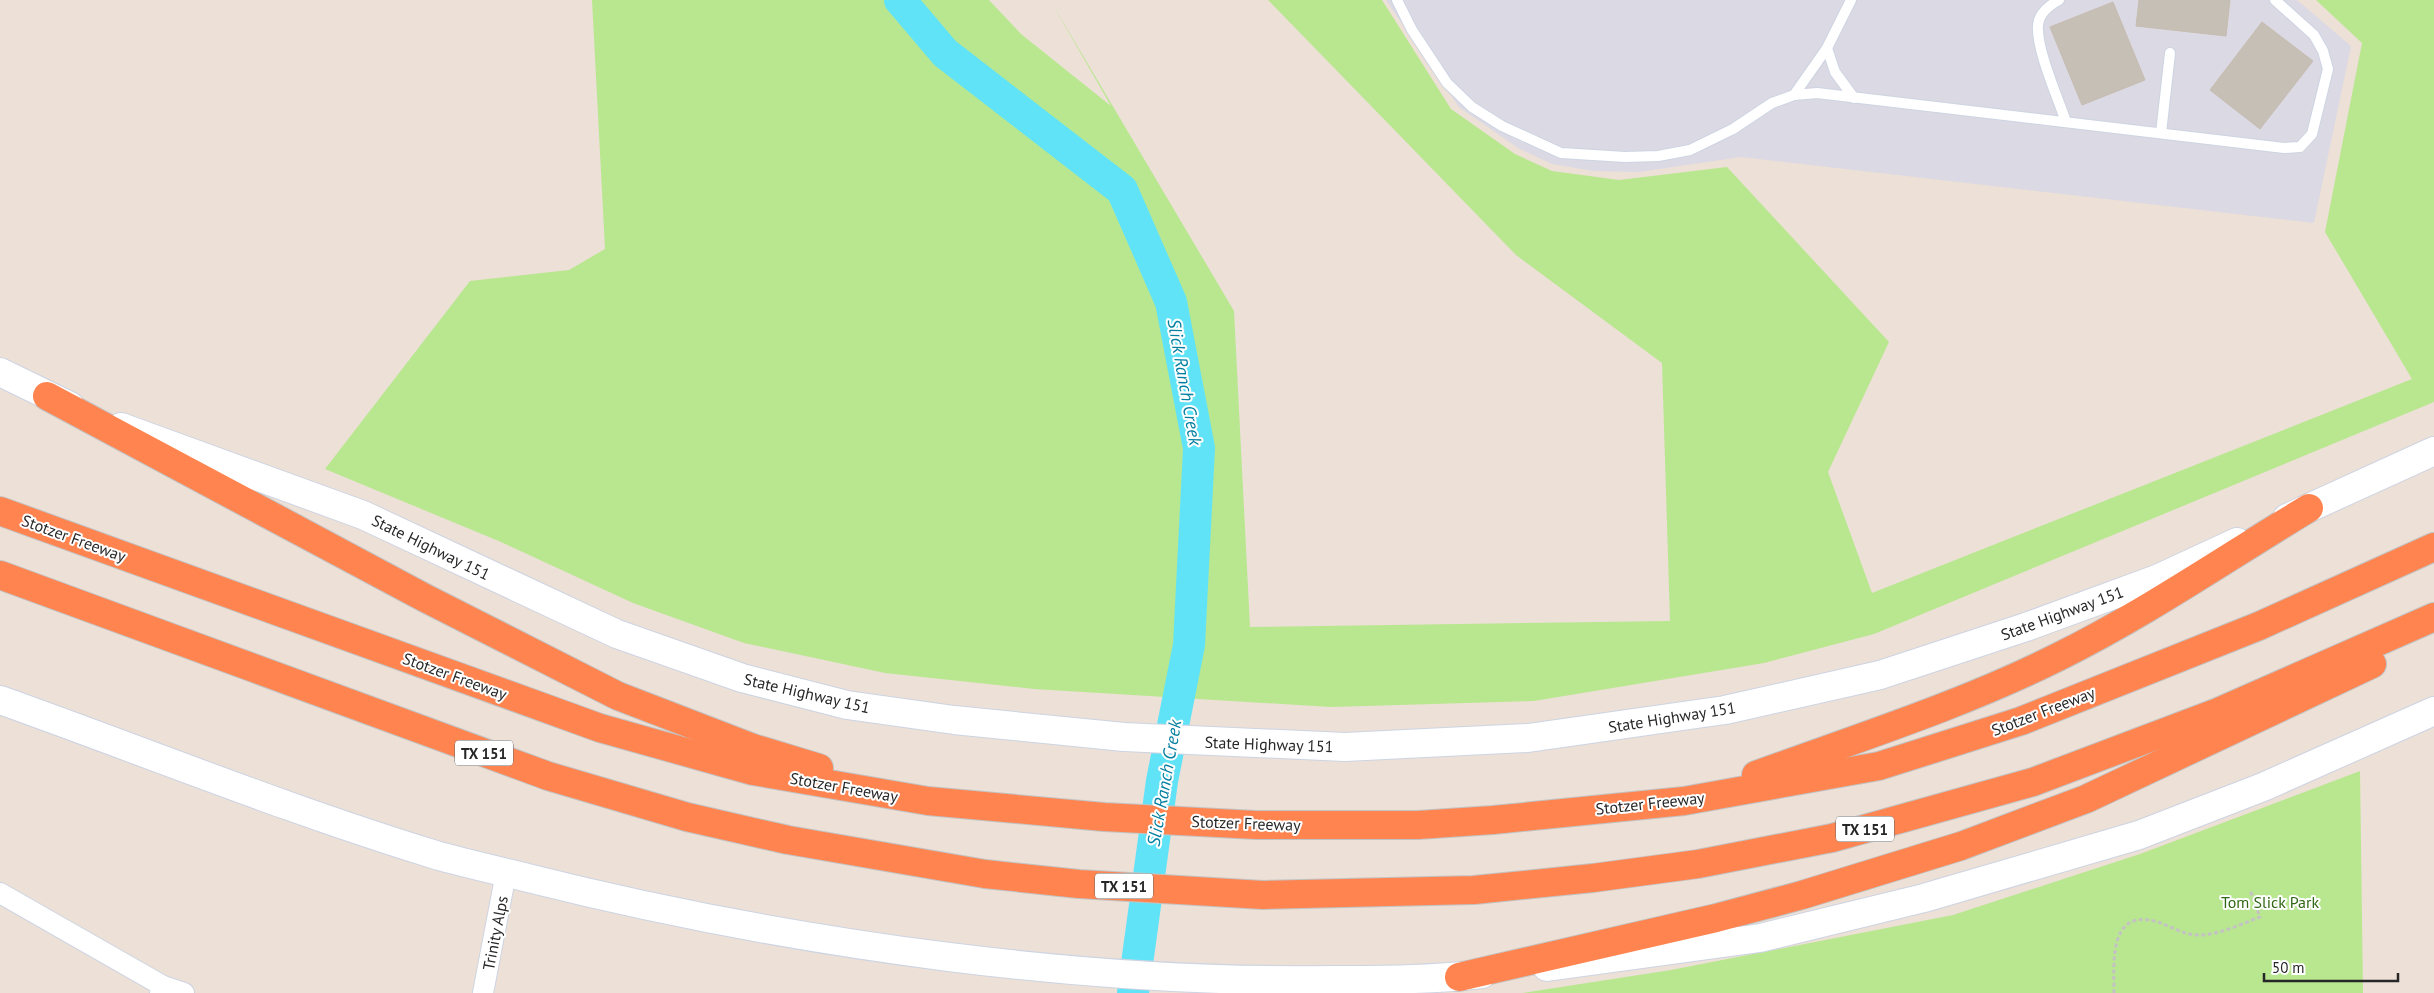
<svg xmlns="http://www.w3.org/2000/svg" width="2434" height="993" viewBox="0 0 2434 993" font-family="'PT Sans',sans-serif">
<rect width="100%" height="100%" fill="#ece0d7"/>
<polygon fill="#dbd9e3" points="1386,0 2297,0 2351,46 2314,223 1741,157 1639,172 1594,171 1552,164 1518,148 1459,107"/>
<g fill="#b9e78f">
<polygon points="592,0 989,0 1021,34 1111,106 1050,0 1234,311 1250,627 1670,621 1662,363 1516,255 1268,0 1382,0 1451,109 1515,154 1552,171 1619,180 1727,167 1889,342 1828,472 1872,593 2412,379 2325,232 2362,43 2316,0 2434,0 2434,402 1874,634 1764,663 1534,701 1331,707 1034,689 885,673 744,643 633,603 501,542 325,469 470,281 569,270 605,249"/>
<polygon points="2360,771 2363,993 1522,993 1671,970 1953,915 2140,854"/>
</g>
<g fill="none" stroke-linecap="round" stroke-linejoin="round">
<polyline stroke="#61e3f7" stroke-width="32" points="900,0 945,53 1122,190 1171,302 1199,448 1189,645 1162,781 1133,993"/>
</g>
<g fill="#c5bfb6" stroke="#c7bcb1">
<polygon points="2139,0 2230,0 2226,36 2136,26"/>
<polygon points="2113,2 2145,80 2082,105 2050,27"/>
<polygon points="2262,22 2313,61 2260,129 2210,90"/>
</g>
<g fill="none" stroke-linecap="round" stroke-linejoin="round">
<defs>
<g id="lane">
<polyline points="1397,0 1412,30 1447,83 1472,107 1502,126 1561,153 1625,157 1658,156 1690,150 1733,129 1772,103 1794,95 1817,93 2284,148 2300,147 2312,134 2328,69 2323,51 2314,35 2275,0"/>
<path d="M2059,0C2050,5 2039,13 2038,25C2036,49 2058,98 2066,122"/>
<polyline points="1827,48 1835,72 1854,98"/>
<polyline points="1794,95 1827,48 1851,0"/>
<polyline points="2161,133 2170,53"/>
</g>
<g id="street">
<polyline points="0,893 163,986"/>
<polyline points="160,993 163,986 184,993"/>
<polyline points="483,993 506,873"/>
</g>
<g id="secondary">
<polyline points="0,372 70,406"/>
<polyline points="121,427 363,515 617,634 742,678 847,705 954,720 1124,737 1345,747 1528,738 1725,710 1880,675 2026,627 2157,579 2237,542"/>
<polyline points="2287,518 2434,451"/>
<path d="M0,700C146,752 291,811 439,856C469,864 499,871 528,878C667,913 807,939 949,957C1077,973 1200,982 1330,980C1381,980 1431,980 1482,974"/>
<polyline points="1547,967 1760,938 1924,898 2139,835 2263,787 2434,711"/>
</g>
<g id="highway">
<polyline points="47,396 425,598 618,696 753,748 819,768"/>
<polyline points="0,511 600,728 753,771 928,801 1104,817 1256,825 1418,825 1493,820 1684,801 1879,766 2021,721 2259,626 2434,547"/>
<polyline points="0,575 548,776 687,817 788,840 985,874 1079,884 1263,895 1474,890 1593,878 1698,864 1832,838 2033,782 2218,712 2434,617"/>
<path d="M1756,775C1858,738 1962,705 2058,657C2145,614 2226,558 2309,508"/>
<polyline points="1459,977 1716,918 1802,895 1961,846 2086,799 2372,664"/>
</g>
</defs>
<use href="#lane" stroke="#cdd4e2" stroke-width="12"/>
<use href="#street" stroke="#cdd4e2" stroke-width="22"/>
<use href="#secondary" stroke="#cdd4e2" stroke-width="30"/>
<use href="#highway" stroke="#c3c3c3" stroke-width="30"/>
<path stroke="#c3c3c3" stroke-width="3" stroke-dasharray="4 2.5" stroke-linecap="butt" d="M2114,993C2114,963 2108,907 2158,922C2172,927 2186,936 2201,935C2221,934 2241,924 2260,917L2250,890"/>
<use href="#lane" stroke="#fff" stroke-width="10"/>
<use href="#street" stroke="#fff" stroke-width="20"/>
<use href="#secondary" stroke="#fff" stroke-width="28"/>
<use href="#highway" stroke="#ff844f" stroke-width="28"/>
</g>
<g text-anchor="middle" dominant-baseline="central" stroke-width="4" stroke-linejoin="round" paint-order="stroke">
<g fill="#fff" stroke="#686868" stroke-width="1">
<rect x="455" y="740.5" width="58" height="25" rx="4"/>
<rect x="1836" y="816.5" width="58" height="25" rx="4"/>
<rect x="1095" y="873.5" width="58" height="25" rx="4"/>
</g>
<g font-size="15" font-weight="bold" fill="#272727">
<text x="484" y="753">TX 151</text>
<text x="1865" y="829">TX 151</text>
<text x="1124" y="886">TX 151</text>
</g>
<g font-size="16" fill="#272727" stroke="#fff">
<text transform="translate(74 538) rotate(20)">Stotzer Freeway</text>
<text transform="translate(431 547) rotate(26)">State Highway 151</text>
<text transform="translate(2062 613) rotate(-20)">State Highway 151</text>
<text transform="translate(455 676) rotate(20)">Stotzer Freeway</text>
<text transform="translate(807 693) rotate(13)">State Highway 151</text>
<text transform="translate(2043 711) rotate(-21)">Stotzer Freeway</text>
<text transform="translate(1672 717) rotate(-9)">State Highway 151</text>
<text transform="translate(1269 744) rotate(2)">State Highway 151</text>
<text transform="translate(844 787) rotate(10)">Stotzer Freeway</text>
<text transform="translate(1650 803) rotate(-6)">Stotzer Freeway</text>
<text transform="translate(1246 823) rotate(2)">Stotzer Freeway</text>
<text transform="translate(495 933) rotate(-79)">Trinity Alps</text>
</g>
<g font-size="16" fill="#306814" stroke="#fff">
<text x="2270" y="902">Tom Slick Park</text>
</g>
<g font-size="18" font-style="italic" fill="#037fa0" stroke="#fff">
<text transform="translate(1185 382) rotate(80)">Slick Ranch Creek</text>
<text transform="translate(1164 783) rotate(-80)">Slick Ranch Creek</text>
</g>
</g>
<path d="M2264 973v8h134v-8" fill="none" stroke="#272727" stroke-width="2.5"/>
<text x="2272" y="973" font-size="15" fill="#272727" stroke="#ffffff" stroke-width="4" paint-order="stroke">50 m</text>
</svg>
